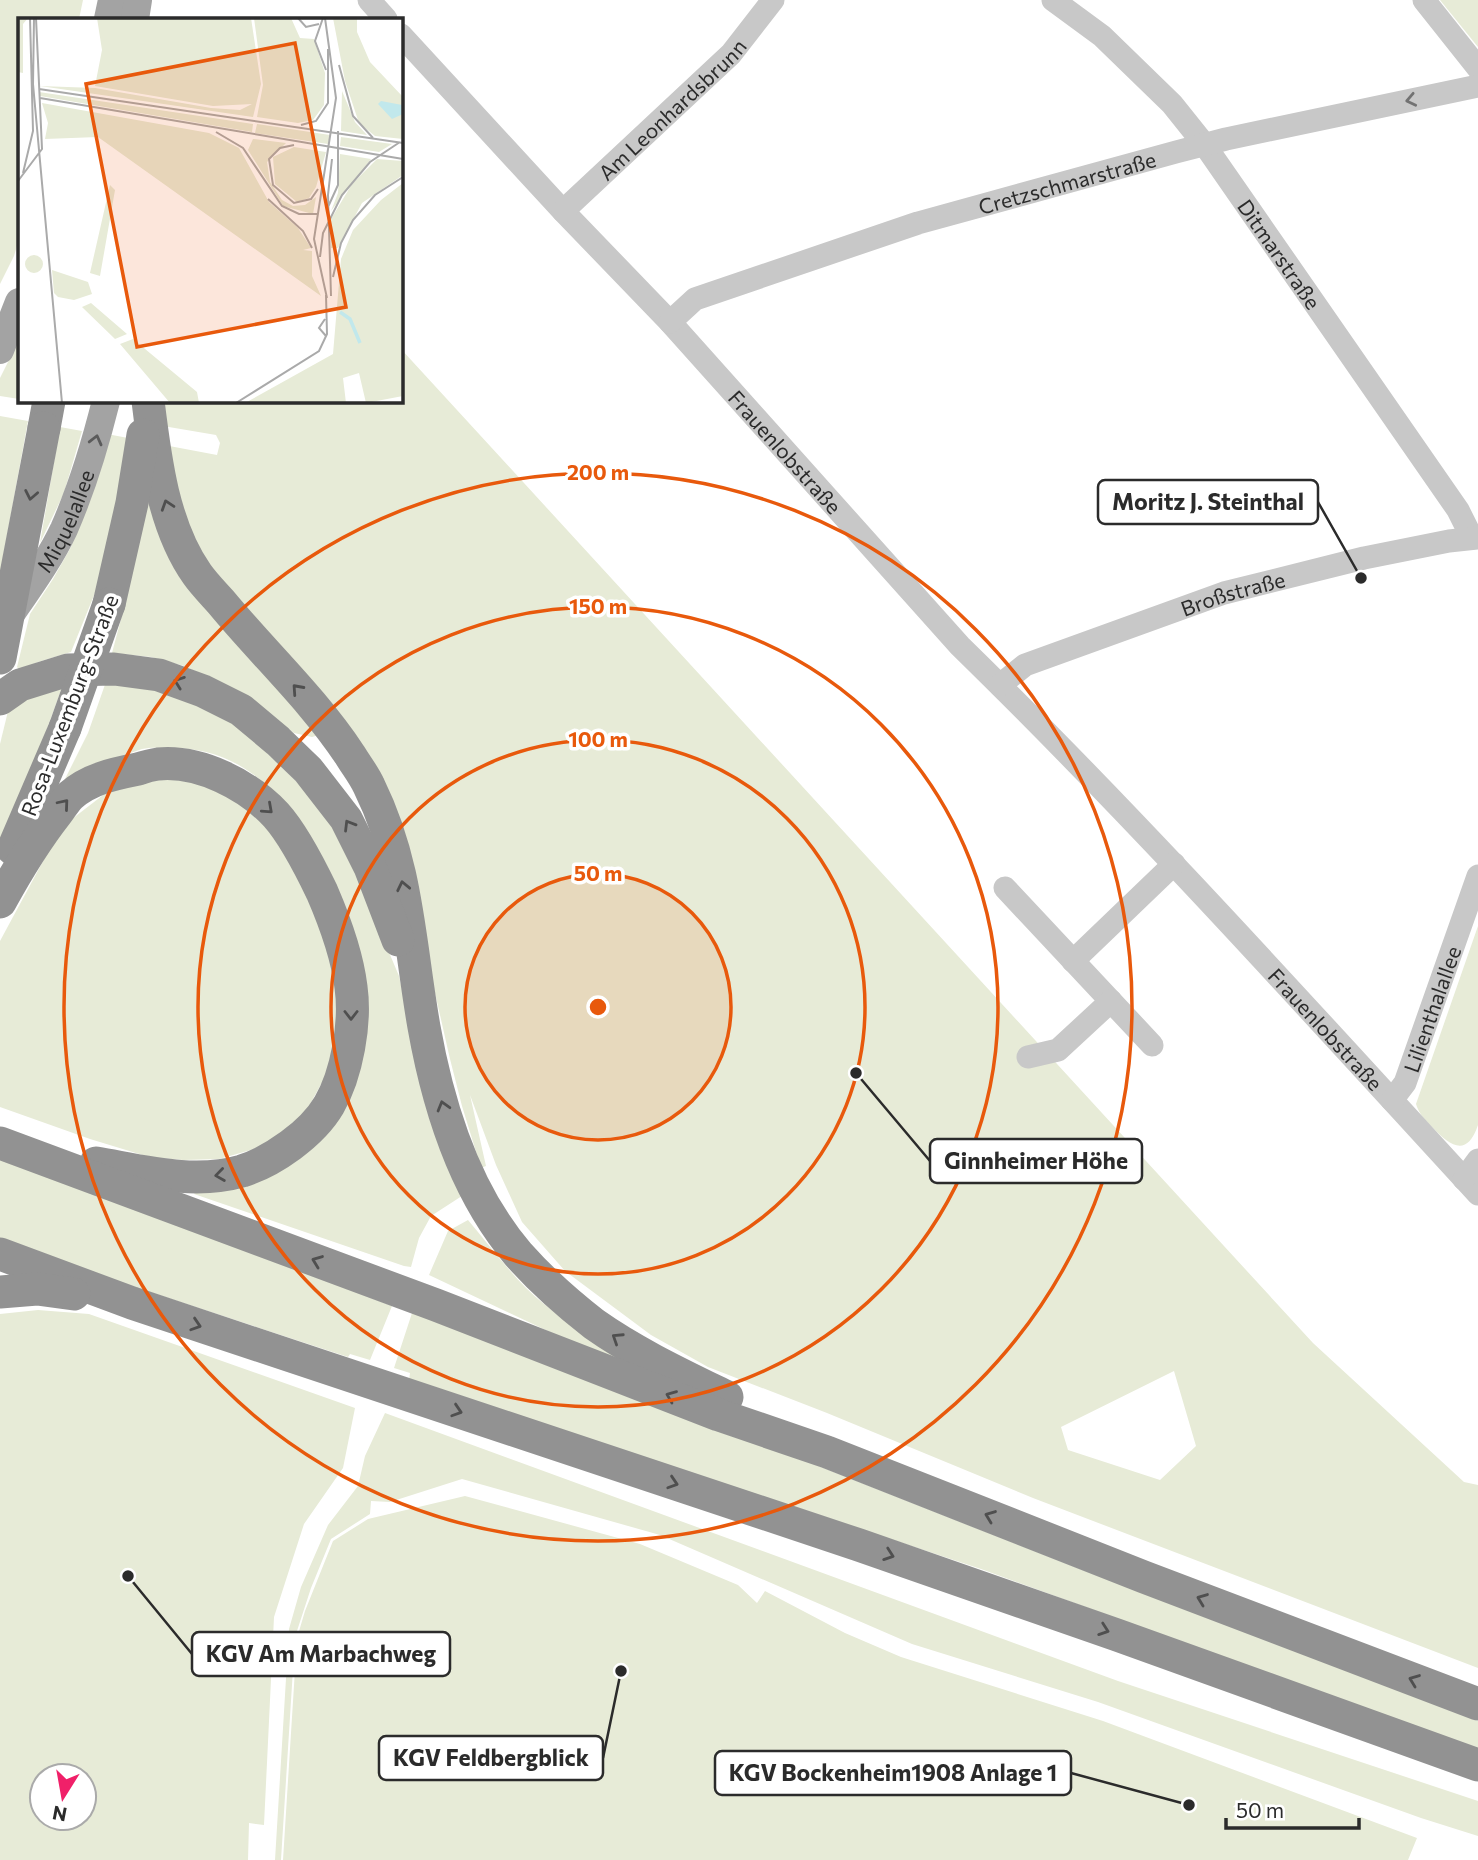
<svg xmlns="http://www.w3.org/2000/svg" width="1478" height="1860" viewBox="0 0 1478 1860" font-family="Commissioner,sans-serif">
<rect width="100%" height="100%" fill="#fff"/>
<g fill="#e7ebd7" fill-rule="evenodd">
<polygon points="0,0 83,0 79,19 19,19 19,239 14,256 0,284"/>
<polygon points="1440,0 1478,0 1478,47"/>
<polygon points="19,340 19,399 0,396 0,378"/>
<path d="M401,349L1313,1343L1464,1482L1478,1485V1668L1033,1498L827,1413L708,1367L651,1335L565,1271L522,1222L496,1165L470,1095L486,1166L481,1168L462,1106L450,1059L405,861L200,561L164,445L217,455L220,443L216,435L163,426L164,401H401ZM1174,1371L1196,1446L1160,1480L1068,1450L1061,1427Z"/>
<polygon points="0,416 28,421 0,574"/>
<polygon points="60,427 82,431 64,493 40,543"/>
<polygon points="107,434 128,438 119,495 97,588 71,652 38,662 20,671 17,667 30,614 53,579 71,547"/>
<polygon points="143,476 156,497 326,733 312,737 294,733 264,710 218,682 184,666 151,657 112,653 121,619"/>
<path d="M108,676L142,681L230,717L331,815L399,976L407,1013L465,1194L431,1216L419,1238L411,1267L404,1266L194,1194L197,1190L247,1182L363,1042L271,788C238,761 213,748 169,748C160,748 151,747 142,749C113,758 87,774 60,789L88,733Z"/>
<polygon points="64,682 0,859 0,744 10,703"/>
<polygon points="164,775 218,787 277,833 324,926 340,994 330,1068 303,1117 277,1139 251,1150 219,1159 183,1160 149,1157 90,1139 0,1107 0,941 48,852 72,819 107,792"/>
<path d="M1478,926V1125C1467,1158 1450,1146 1432,1127C1425,1120 1419,1114 1416,1104Z"/>
<polygon points="0,1155 392,1306 370,1360 350,1354 348,1357 86,1271 0,1240"/>
<path d="M468,1220C492,1248 515,1281 544,1304C571,1326 600,1345 629,1363L626,1368L429,1275L448,1231Z"/>
<path d="M38,1310L89,1314L355,1408L343,1468L304,1524L274,1617L264,1825L249,1823L248,1860H0V1314ZM42,1776H84V1818H42Z"/>
<polygon points="412,1313 430,1313 1080,1569 1478,1721 1478,1750 981,1569 409,1380 410,1373 394,1368"/>
<polygon points="385,1413 1118,1681 1478,1801 1478,1836 1421,1818 1098,1702 912,1644 660,1535 462,1479 390,1502 371,1501 370,1514 331,1539 311,1588 295,1637 281,1860 275,1860 289,1629 301,1587 328,1525 358,1486 365,1456"/>
<polygon points="465,1496 640,1544 738,1585 757,1603 765,1591 845,1633 901,1657 1103,1721 1417,1838 1408,1860 283,1860 297,1638 305,1611 333,1541 368,1519"/>
</g>
<g fill="none" stroke-linecap="round" stroke-linejoin="round">
<g stroke="#c8c8c8" stroke-width="23">
<polyline points="369,0 386,19"/>
<path id="s1" d="M1053,0L1102,36L1172,104L1204,144L1458,510L1472,538"/>
<polyline points="1424,0 1478,68"/>
<path id="s2" d="M401,35L563,211L670,322L960,646C1140,822 1308,1009 1478,1194"/>
<path id="s3" d="M563,211L731,54L773,0"/>
<path id="s4" d="M670,322L695,299L918,223L1176,152L1226,139L1478,86"/>
<path id="s5" d="M1000,685L1025,665L1224,593L1364,558L1449,541L1478,538"/>
<polyline points="1005,888 1152,1045"/>
<polyline points="1073,961 1174,864"/>
<polyline points="1028,1057 1058,1050 1111,1001"/>
<path id="s6" d="M1392,1100L1405,1083L1478,876"/>
<polyline points="1464,1179 1478,1160"/>
</g>
<g stroke="#a3a3a3" stroke-width="28">
<polyline points="108,19 112,0"/>
<polyline points="135,19 138,0"/>
<polyline points="0,350 19,302"/>
<path id="s7" d="M9,617C28,589 50,559 64,529C82,488 95,445 106,401"/>
</g>
<g stroke="#929292" stroke-width="33">
<path d="M148,401C155,458 163,526 197,574C204,584 213,593 221,602C263,653 313,699 350,755C356,765 364,775 369,786C408,865 409,942 424,1027C438,1106 465,1192 518,1254C541,1280 567,1303 594,1324C635,1353 682,1375 727,1397"/>
<polyline points="44,428 49,401"/>
<polyline points="109,604 132,503 143,435"/>
<polyline points="0,699 20,685 68,670 114,669 159,675 203,691 241,710 278,741 308,770 346,819 370,867 398,940"/>
<polyline points="13,849 65,728"/>
<path d="M0,902C17,871 35,841 57,813C61,808 65,801 70,796C89,779 113,774 138,769C144,767 151,765 158,764C200,760 248,785 276,815C294,835 310,867 322,892C335,922 347,954 351,987C356,1023 347,1074 329,1105C312,1134 273,1161 242,1171C194,1185 143,1171 96,1163"/>
<polyline points="0,1143 436,1305 719,1415 827,1452 1144,1577 1478,1704"/>
<polyline points="0,1254 132,1303 859,1545 1117,1635 1478,1765"/>
<polyline points="0,1292 37,1289 74,1294"/>
</g>
<g stroke="#929292" stroke-width="33">
<polyline points="0,658 44,428"/>
<polyline points="65,728 109,604"/>
</g>
</g>
<defs><path id="oneway-chevron" d="M-2-3.5L2.5 0L-2 3.5" fill="none" stroke-width="1.6" stroke-linecap="round" stroke-linejoin="round" transform="scale(1.75)"/></defs>
<use stroke="#727272" href="#oneway-chevron" transform="translate(1411 100) rotate(168)"/>
<use stroke="#5b5b5b" href="#oneway-chevron" transform="translate(96 440) rotate(-76)"/>
<g stroke="#4f4f4f">
<use href="#oneway-chevron" transform="translate(31 495) rotate(101)"/>
<use href="#oneway-chevron" transform="translate(167 505) rotate(-108)"/>
<use href="#oneway-chevron" transform="translate(179 682) rotate(-160)"/>
<use href="#oneway-chevron" transform="translate(297 689) rotate(-132)"/>
<use href="#oneway-chevron" transform="translate(64 804) rotate(-50)"/>
<use href="#oneway-chevron" transform="translate(268 809) rotate(42)"/>
<use href="#oneway-chevron" transform="translate(349 825) rotate(-121)"/>
<use href="#oneway-chevron" transform="translate(403 886) rotate(-102)"/>
<use href="#oneway-chevron" transform="translate(351 1015) rotate(90)"/>
<use href="#oneway-chevron" transform="translate(443 1106) rotate(-106)"/>
<use href="#oneway-chevron" transform="translate(220 1175) rotate(172)"/>
<use href="#oneway-chevron" transform="translate(317 1261) rotate(-159)"/>
<use href="#oneway-chevron" transform="translate(196 1325) rotate(18)"/>
<use href="#oneway-chevron" transform="translate(617 1338) rotate(-147)"/>
<use href="#oneway-chevron" transform="translate(671 1396) rotate(-158)"/>
<use href="#oneway-chevron" transform="translate(457 1411) rotate(18)"/>
<use href="#oneway-chevron" transform="translate(673 1483) rotate(18)"/>
<use href="#oneway-chevron" transform="translate(990 1516) rotate(-159)"/>
<use href="#oneway-chevron" transform="translate(889 1555) rotate(19)"/>
<use href="#oneway-chevron" transform="translate(1202 1599) rotate(-159)"/>
<use href="#oneway-chevron" transform="translate(1104 1630) rotate(19)"/>
<use href="#oneway-chevron" transform="translate(1414 1680) rotate(-159)"/>
</g>
<circle cx="598" cy="1007" r="133" fill="#e8590c" fill-opacity=".12"/>
<g fill="none" stroke="#e8590c" stroke-width="3.5">
<circle cx="598" cy="1007" r="133"/>
<circle cx="598" cy="1007" r="267"/>
<circle cx="598" cy="1007" r="400"/>
<circle cx="598" cy="1007" r="534"/>
</g>
<g text-anchor="middle" dominant-baseline="central" stroke-width="7" stroke-linejoin="round" paint-order="stroke">
<g font-size="21" fill="#2b2b2b" stroke="#fff">
<text stroke="none"><textPath href="#s3" startOffset="149">Am Leonhardsbrunn</textPath></text>
<text stroke="none"><textPath href="#s4" startOffset="424">Cretzschmarstraße</textPath></text>
<text stroke="none"><textPath href="#s1" startOffset="343">Ditmarstraße</textPath></text>
<text stroke="none"><textPath href="#s2" startOffset="567">Frauenlobstraße</textPath></text>
<text stroke="none"><textPath href="#s7" startOffset="112">Miquelallee</textPath></text>
<text stroke="none"><textPath href="#s5" startOffset="252">Broßstraße</textPath></text>
<text transform="translate(69 705) rotate(-69)">Rosa-Luxemburg-Straße</text>
<text stroke="none"><textPath href="#s6" startOffset="100">Lilienthalallee</textPath></text>
<text stroke="none"><textPath href="#s2" startOffset="1358">Frauenlobstraße</textPath></text>
</g>
</g>
<g transform="translate(18 18)">
<rect width="385" height="385" fill="#fff"/>
<path d="M0,0H10L5,6V55L0,54ZM79,0H233L243,66L235,99L22,68L77,70L193,90L222,92L234,86L195,88L77,68L84,32ZM236,0H273L282,20L296,21L307,55L306,87L295,102L280,105L239,99L245,67ZM315,0H339V14L352,44L385,79V121L357,118L341,105L327,63ZM324,73L337,104L349,117L323,113ZM21,74L235,106L234,114L22,78ZM24,85L191,115L221,130L251,184L280,210L293,230L285,232L294,233V258L303,278L80,119L27,121L30,105ZM239,106L312,117L310,126L237,115ZM323,119L374,126L361,134L322,128ZM235,121L268,125L249,144L252,164L264,182L275,188L287,187L298,179L295,196L265,188L230,132ZM276,129L308,134L298,169L291,180L279,184L257,166L255,139ZM322,136L353,141L313,193L320,175ZM359,141L385,143V157L344,185L320,230H313V201L334,166ZM385,165V378L348,385L341,355L325,360L328,385H227L315,336L323,241L335,212L363,182ZM92,167L97,172L82,258L72,255ZM7 246a9 9 0 1 1 18 0a9 9 0 1 1-18 0ZM34,252L70,264L74,276L56,282L40,279L36,275ZM73,285L109,316L97,321L64,289ZM115,321L179,374L181,385H152L102,326Z" fill="#e7ebd7"/>
<path d="M363,83L384,87L385,96L374,101L360,86Z" fill="#c1e8ec"/>
<path fill="none" stroke="#c1e8ec" stroke-width="3.5" d="M322,294L332,301L342,325"/>
<path fill="none" stroke="#aaa" stroke-width="2" d="M16,0L15,66L44,385M280,0L288,9L301,6M305,0L297,23L308,52M307,0L318,80L296,221L309,280M321,47L335,98L355,120M21,71L385,125M22,80L385,141M283,107L298,103L310,85V31M198,114L225,130L264,188L281,196H300M276,127L262,130L251,141L255,167L276,185L293,181L300,171M5,155L15,113L12,0M0,163L24,131L18,0M250,181L285,213L294,230M310,189L320,167V113M302,239L305,215L324,177L352,144L382,124M315,259L323,225L335,202L357,177L385,159M313,278L310,177L314,141M307,301L301,310L308,318M218,385L301,333L309,316L308,277"/>
<path fill="#e8590c" fill-opacity="0.15" stroke="#e8590c" stroke-width="3.5" d="M277,25L328,289L119,329L68,66Z"/>
<rect width="385" height="385" fill="none" stroke="#2b2b2b" stroke-width="3.5"/>
</g>
<circle cx="598" cy="1007" r="10" fill="#e8590c" stroke="#fff" stroke-width="3.5"/>
<g font-size="21" text-anchor="middle" font-weight="bold" fill="#e8590c" stroke="#fff" stroke-width="7" stroke-linejoin="round" paint-order="stroke">
<text x="598" y="480">200 m</text>
<text x="598" y="614">150 m</text>
<text x="598" y="747">100 m</text>
<text x="598" y="881">50 m</text>
</g>
<path fill="none" stroke="#2b2b2b" stroke-width="2.5" d="M1361 578L1318 502M856 1073L930 1161M128 1576L192 1654M621 1671L603 1758M1189 1805L1071 1773"/>
<g fill="#2b2b2b" stroke="#fff" stroke-width="2.5">
<circle cx="1361" cy="578" r="7"/>
<circle cx="856" cy="1073" r="7"/>
<circle cx="128" cy="1576" r="7"/>
<circle cx="621" cy="1671" r="7"/>
<circle cx="1189" cy="1805" r="7"/>
</g>
<g fill="#fff" stroke="#2b2b2b" stroke-width="2.5">
<rect x="1098" y="480" width="220" height="44" rx="7"/>
<rect x="930" y="1139" width="212" height="44" rx="7"/>
<rect x="192" y="1632" width="258" height="44" rx="7"/>
<rect x="379" y="1736" width="224" height="44" rx="7"/>
<rect x="715" y="1751" width="356" height="44" rx="7"/>
</g>
<g font-size="23" text-anchor="middle" font-weight="bold" fill="#2b2b2b">
<text x="1208" y="510">Moritz J. Steinthal</text>
<text x="1036" y="1169">Ginnheimer Höhe</text>
<text x="321" y="1662">KGV Am Marbachweg</text>
<text x="491" y="1766">KGV Feldbergblick</text>
<text x="893" y="1781">KGV Bockenheim1908 Anlage 1</text>
</g>
<g transform="translate(63 1797) rotate(191)"><circle r="33" fill="#ffffff" stroke="#aaaaaa" stroke-width="2"/>
<path d="M0-5L12 26L0 18L-12 26Z" fill="#f02069"/>
<text y="-10" font-size="19" font-weight="bold" text-anchor="middle" fill="#2b2b2b">N</text>
</g>
<path d="M1226 1818v10h133v-10" fill="none" stroke="#2b2b2b" stroke-width="3.5"/>
<text x="1236" y="1818" font-size="21" fill="#2b2b2b" stroke="#ffffff" stroke-width="5" paint-order="stroke">50 m</text>
</svg>
